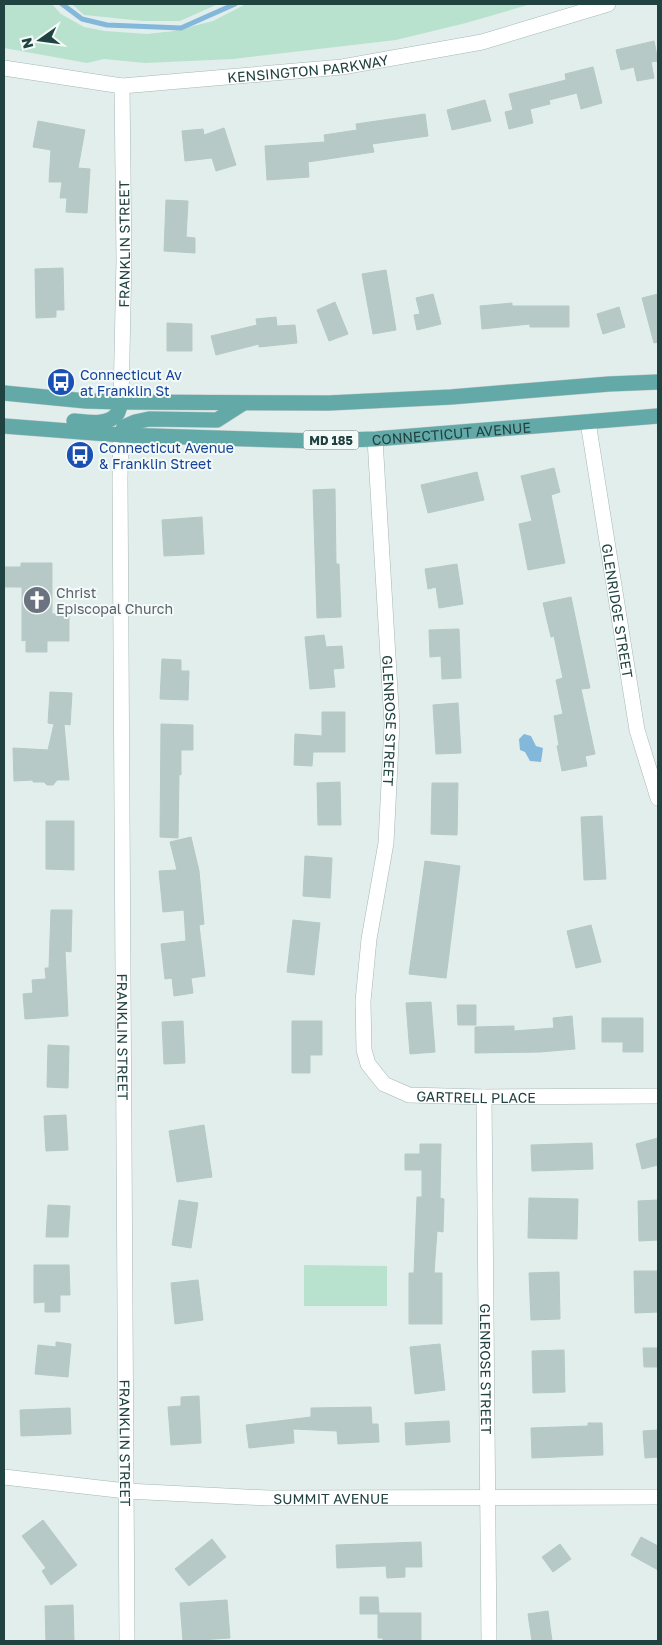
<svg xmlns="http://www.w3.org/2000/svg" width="662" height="1645" viewBox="0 0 662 1645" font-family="'Golos Text',sans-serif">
<rect width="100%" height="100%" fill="#e2eeec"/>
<g fill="#b9e2ce">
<polygon points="4,4 52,4 61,14 84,27 105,31 147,34 174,31 213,21 246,4 531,4 466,23 396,40 233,59 145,63 104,59 87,63 4,48"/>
<polygon points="72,4 218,4 180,21 143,21 84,15"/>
<polygon points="304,1265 387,1266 387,1306 304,1306"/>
</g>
<polygon fill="#84b8da" points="524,734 531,736 536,746 543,748 541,762 530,761 525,752 520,750 519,739"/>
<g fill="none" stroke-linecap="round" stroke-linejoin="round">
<polyline stroke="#84b8da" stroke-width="5" points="62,4 82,19 107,25 181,28 235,4"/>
</g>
<g fill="#b7c9c6" stroke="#b4c9c5">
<polygon points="654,41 658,61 651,62 654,78 637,81 634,67 621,70 616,50"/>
<polygon points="593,67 602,103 581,109 577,93 549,100 550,104 530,109 533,123 509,129 505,112 513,110 509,94 566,80 565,74"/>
<polygon points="485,100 491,121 452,130 447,110"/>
<polygon points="425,114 428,136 372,144 374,152 308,162 309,177 267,180 265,146 325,142 324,135 357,130 356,124"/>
<polygon points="38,121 85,130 78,168 90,169 87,213 66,212 67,198 60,198 62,182 49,182 51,150 33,147"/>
<polygon points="224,128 236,165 216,171 212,158 185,161 182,131 203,129 204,135"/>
<polygon points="166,200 188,201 186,237 195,238 195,253 164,251"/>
<polygon points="63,268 64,310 56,310 56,317 36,318 35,269"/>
<polygon points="386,270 396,330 373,334 362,274"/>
<polygon points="433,294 441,324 417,330 414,315 420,314 416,298"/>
<polygon points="658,294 658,342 654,343 642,298"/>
<polygon points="335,302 348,334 329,341 317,310"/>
<polygon points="512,303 512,306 569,306 569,327 530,327 530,324 482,329 480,306"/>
<polygon points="619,307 625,327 603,334 597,314"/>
<polygon points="276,317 277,326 295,325 297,343 259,347 259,344 216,355 211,336 257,325 256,319"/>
<polygon points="167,323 192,324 192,351 167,351"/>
<polygon points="554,468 560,492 551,495 565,563 528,570 519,524 532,521 521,476"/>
<polygon points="477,472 484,500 428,513 421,485"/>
<polygon points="335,489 336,564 339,564 341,617 317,618 313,490"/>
<polygon points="202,517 204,554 164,556 162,520"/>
<polygon points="21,563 52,563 52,614 69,614 69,641 47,641 47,652 26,652 26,640 22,641 22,587 4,587 4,567 21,567"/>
<polygon points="457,564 463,604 439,608 436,587 428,589 425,569"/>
<polygon points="571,597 590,688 581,689 595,754 585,756 587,766 562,771 557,746 559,745 554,716 563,714 556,680 563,678 554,636 551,637 543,603"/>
<polygon points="459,629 461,678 442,679 441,656 430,657 429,630"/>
<polygon points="324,635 326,647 342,646 344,668 333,669 335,687 310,689 305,637"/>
<polygon points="162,659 181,660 181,671 189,671 188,700 160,699"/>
<polygon points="50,692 72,693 70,725 64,724 69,780 57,780 53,785 47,785 44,782 33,782 33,780 14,781 13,748 48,750 54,724 48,723"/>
<polygon points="458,703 461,753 436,754 433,705"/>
<polygon points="322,712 345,712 345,752 313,752 312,766 294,765 295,734 322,736"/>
<polygon points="161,724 193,725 193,750 181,750 181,775 179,774 178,838 160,837"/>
<polygon points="340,782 341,825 318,825 317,783"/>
<polygon points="432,783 458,783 457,835 431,834"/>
<polygon points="602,816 606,879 584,880 581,817"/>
<polygon points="46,821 74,821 74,870 46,869"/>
<polygon points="191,837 199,871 204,924 199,925 205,976 191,978 193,993 174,996 172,978 165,979 161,944 186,941 184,910 163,912 159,871 177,870 170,842"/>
<polygon points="305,856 332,858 330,898 303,896"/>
<polygon points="425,861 460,866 446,978 409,974"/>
<polygon points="51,910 72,910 71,952 65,951 68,1016 25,1019 23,994 33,993 32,980 46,979 45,968 49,968"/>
<polygon points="293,920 320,923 314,975 287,972"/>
<polygon points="591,925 601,962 576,968 567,931"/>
<polygon points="431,1002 435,1052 410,1054 406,1003"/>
<polygon points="457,1005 476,1005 476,1025 458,1025"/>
<polygon points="572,1016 575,1049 540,1052 475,1053 475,1027 514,1026 514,1031 554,1028 553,1018"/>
<polygon points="602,1018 643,1018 643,1052 623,1052 623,1042 602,1042"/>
<polygon points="183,1021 185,1063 164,1064 162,1022"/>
<polygon points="292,1021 322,1021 322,1055 310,1055 310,1073 292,1073"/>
<polygon points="48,1045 69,1046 68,1088 47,1087"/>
<polygon points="66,1115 68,1150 46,1151 44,1116"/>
<polygon points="204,1125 212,1177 177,1182 169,1131"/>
<polygon points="658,1138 658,1165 642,1169 636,1144"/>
<polygon points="592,1143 593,1169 532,1171 531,1145"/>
<polygon points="420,1144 441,1144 440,1198 444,1199 443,1232 437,1231 434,1273 442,1273 442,1324 409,1324 409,1273 414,1273 417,1197 422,1197 422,1170 405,1170 405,1154 420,1154"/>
<polygon points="529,1198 578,1199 577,1239 528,1238"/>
<polygon points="179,1200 198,1203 191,1248 172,1245"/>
<polygon points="658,1200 658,1240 639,1241 638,1201"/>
<polygon points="48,1205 70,1206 68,1237 46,1237"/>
<polygon points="34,1265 69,1265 70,1295 60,1295 60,1312 45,1312 45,1302 34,1303"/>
<polygon points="634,1271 658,1271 658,1312 635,1313"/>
<polygon points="559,1272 560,1319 531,1320 529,1273"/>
<polygon points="198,1280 203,1320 175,1324 171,1283"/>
<polygon points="56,1342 71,1344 68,1377 35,1374 38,1345 56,1347"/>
<polygon points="440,1344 445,1390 415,1394 410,1347"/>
<polygon points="643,1348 658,1348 658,1367 644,1367"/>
<polygon points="564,1350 565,1392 533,1393 532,1351"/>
<polygon points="199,1396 201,1443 171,1445 168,1407 181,1406 181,1397"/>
<polygon points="371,1407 372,1424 378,1424 379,1442 338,1444 337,1431 293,1429 294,1443 249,1448 246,1425 311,1417 311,1408"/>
<polygon points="70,1408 71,1434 21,1436 20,1410"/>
<polygon points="449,1421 450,1442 406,1445 405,1423"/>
<polygon points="588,1423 602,1423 603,1455 532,1458 531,1428 588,1426"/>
<polygon points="658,1430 658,1457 645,1458 643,1431"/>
<polygon points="43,1520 77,1565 51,1585 42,1571 46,1568 22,1536"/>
<polygon points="641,1537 658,1546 658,1570 631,1555"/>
<polygon points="212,1539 226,1557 189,1586 175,1569"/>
<polygon points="421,1542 422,1567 405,1567 405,1577 387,1578 386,1566 337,1568 336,1545"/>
<polygon points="560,1544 571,1559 553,1572 542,1557"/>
<polygon points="360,1597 378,1597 379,1613 421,1613 421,1641 383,1641 383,1638 378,1638 378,1614 360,1614"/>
<polygon points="227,1600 230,1638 183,1641 180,1603"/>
<polygon points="73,1605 74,1641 46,1641 45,1606"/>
<polygon points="548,1611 552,1641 532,1641 528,1614"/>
</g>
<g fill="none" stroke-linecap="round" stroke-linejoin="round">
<defs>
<g id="minor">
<path id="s1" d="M4,68L122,86L342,67L482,42L608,4"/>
<path id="s2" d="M121,402L124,259L122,86"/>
<path id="s3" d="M588,422L637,730L658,798"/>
<path id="s4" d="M121,435L120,478L127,1641"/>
<path id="s5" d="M375,439L392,724L386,843L369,939L363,1001L364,1050L368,1064L384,1084L409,1095L484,1097L658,1096"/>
<path id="s6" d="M484,1097L489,1641"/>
<path id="s7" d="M4,1477L126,1491L268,1498L658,1497"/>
</g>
<g id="major">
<polyline points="4,393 86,401 121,402 329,403 451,397 609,384 658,382"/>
<path d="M74,421C87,422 108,426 117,414C119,411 120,405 121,402"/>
<path id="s8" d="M4,426L121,435L314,441L375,439L658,416"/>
<polyline points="121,435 124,427 135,422 149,419 217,420 242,404"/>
</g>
</defs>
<use href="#minor" stroke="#a4b7b5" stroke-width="16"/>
<use href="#major" stroke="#c1caca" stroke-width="16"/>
<use href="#minor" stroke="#fff" stroke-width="15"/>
<use href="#major" stroke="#62a9a8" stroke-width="15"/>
</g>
<defs>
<symbol id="bus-disc" viewBox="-11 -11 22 22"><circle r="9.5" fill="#1a4fb4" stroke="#f4faf8"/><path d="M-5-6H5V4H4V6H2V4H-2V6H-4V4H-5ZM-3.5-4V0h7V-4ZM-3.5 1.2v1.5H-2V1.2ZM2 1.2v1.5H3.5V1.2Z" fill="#fff"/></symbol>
<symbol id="church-disc" viewBox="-11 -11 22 22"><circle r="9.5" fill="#6b7280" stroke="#f4faf8"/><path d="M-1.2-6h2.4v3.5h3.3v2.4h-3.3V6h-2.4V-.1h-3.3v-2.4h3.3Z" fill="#fff"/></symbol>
</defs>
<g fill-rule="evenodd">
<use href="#bus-disc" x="45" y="366" width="32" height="32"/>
<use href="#bus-disc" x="64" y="439" width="32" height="32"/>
<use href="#church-disc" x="21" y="584" width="32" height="32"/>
</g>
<g text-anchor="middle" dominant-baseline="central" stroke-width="4" stroke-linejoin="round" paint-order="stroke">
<rect fill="#f4faf8" stroke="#607978" stroke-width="1" x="303.5" y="430.5" width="55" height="19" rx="4"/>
<g font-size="12" font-weight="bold" fill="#204241">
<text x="331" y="440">MD 185</text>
</g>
<g font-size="14" fill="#204241" stroke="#f4faf8">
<text stroke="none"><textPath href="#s1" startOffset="306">KENSINGTON PARKWAY</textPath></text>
<text stroke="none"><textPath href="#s2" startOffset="158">FRANKLIN STREET</textPath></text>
<text stroke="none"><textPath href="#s8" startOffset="448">CONNECTICUT AVENUE</textPath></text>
<text stroke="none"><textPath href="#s3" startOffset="191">GLENRIDGE STREET</textPath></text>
<text stroke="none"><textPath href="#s5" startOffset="282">GLENROSE STREET</textPath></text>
<text stroke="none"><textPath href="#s4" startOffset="602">FRANKLIN STREET</textPath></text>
<text stroke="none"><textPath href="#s5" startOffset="748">GARTRELL PLACE</textPath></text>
<text stroke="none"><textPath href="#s6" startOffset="272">GLENROSE STREET</textPath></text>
<text stroke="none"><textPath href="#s4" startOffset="1008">FRANKLIN STREET</textPath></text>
<text stroke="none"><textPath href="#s7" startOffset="328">SUMMIT AVENUE</textPath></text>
</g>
<g font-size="14" fill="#164399" stroke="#f4faf8" text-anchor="start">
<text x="80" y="374">Connecticut Av<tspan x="80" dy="16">at Franklin St</tspan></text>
<text x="99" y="447">Connecticut Avenue<tspan x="99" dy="16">&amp; Franklin Street</tspan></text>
</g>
<g font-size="14" fill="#5b616d" stroke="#f4faf8" text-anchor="start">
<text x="56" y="592">Christ<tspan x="56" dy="16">Episcopal Church</tspan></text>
</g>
</g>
<rect width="662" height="1645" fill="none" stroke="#204241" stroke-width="10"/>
<g transform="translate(40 40) rotate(256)" stroke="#f4faf8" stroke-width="4" paint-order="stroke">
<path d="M0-4L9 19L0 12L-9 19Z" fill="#204241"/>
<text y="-8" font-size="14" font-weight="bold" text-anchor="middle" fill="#204241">N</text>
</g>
</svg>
